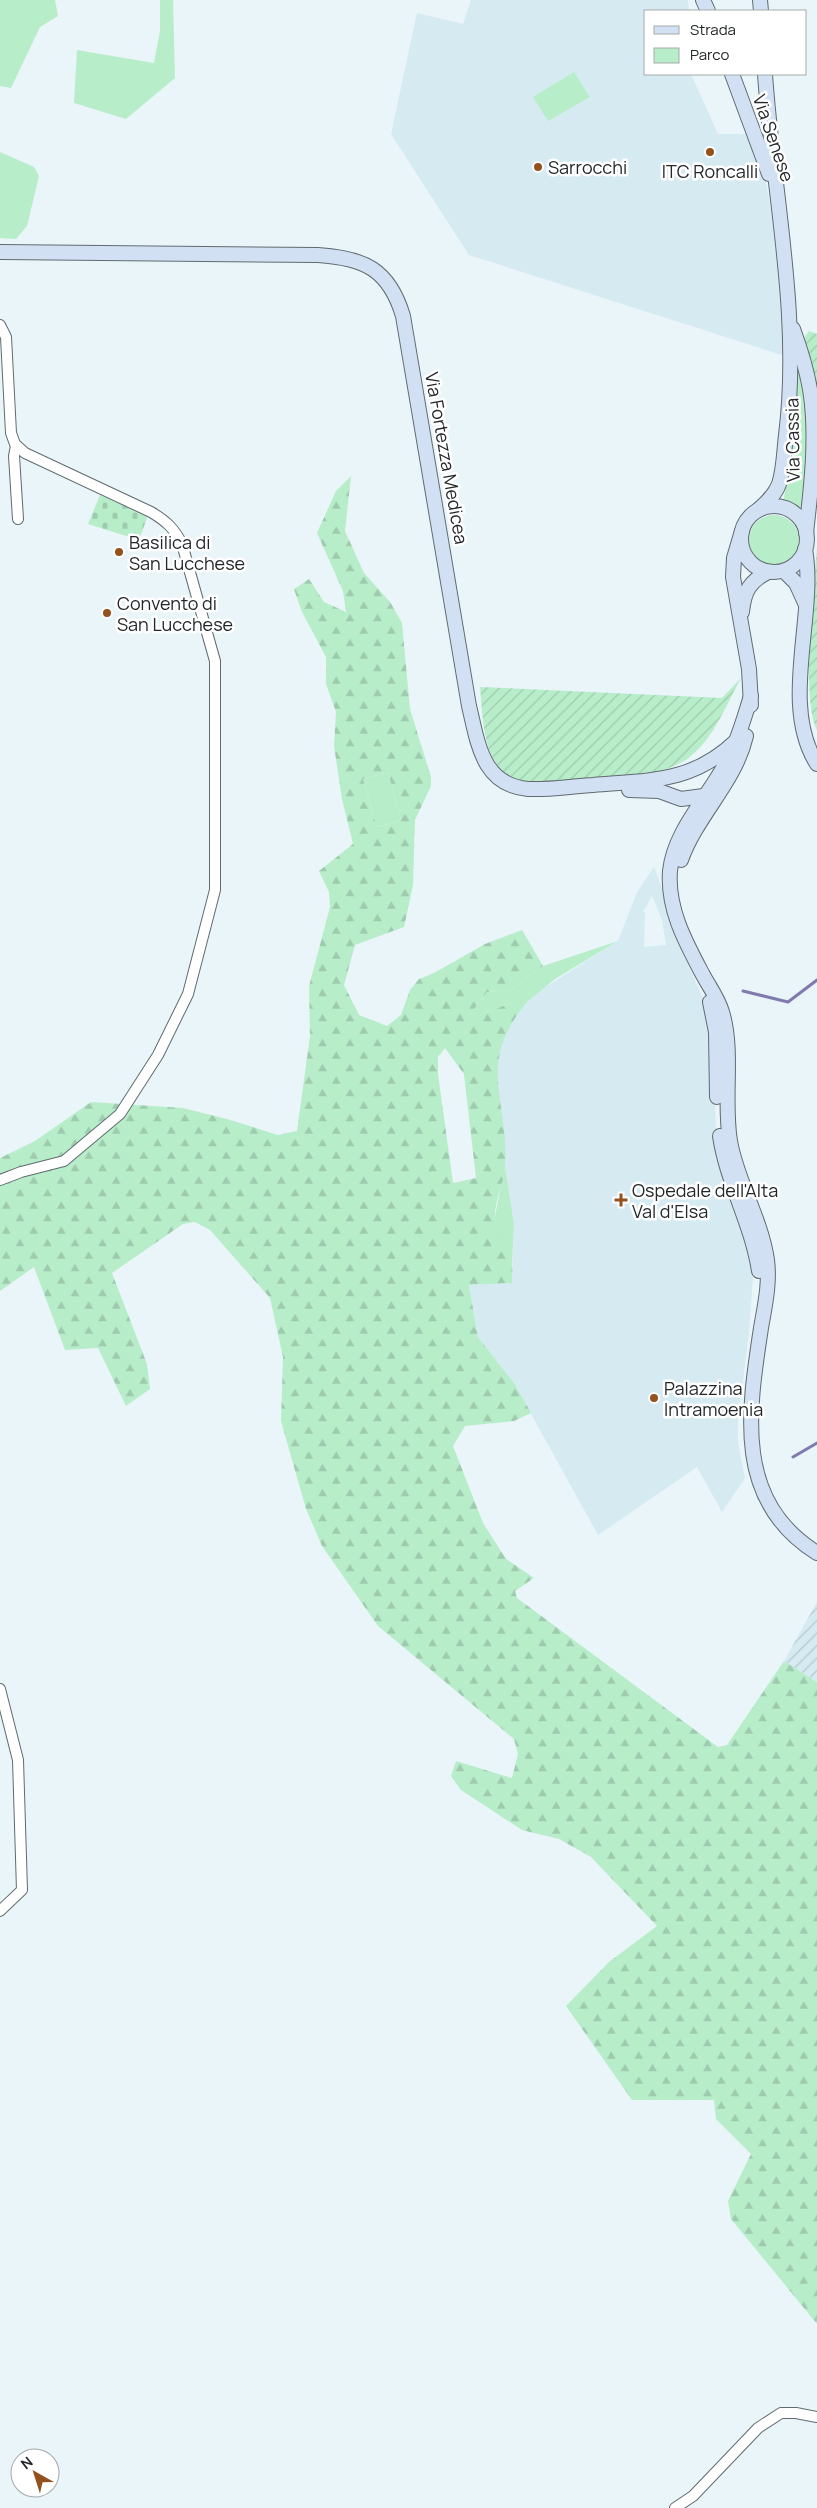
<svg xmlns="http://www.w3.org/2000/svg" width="817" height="2508" viewBox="0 0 817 2508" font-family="Manrope,sans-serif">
<defs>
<pattern id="industrial-furrows" width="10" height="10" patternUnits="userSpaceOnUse" patternTransform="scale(1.25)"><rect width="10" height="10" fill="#d6eaf2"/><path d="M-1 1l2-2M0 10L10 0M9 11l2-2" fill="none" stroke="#b7c9d0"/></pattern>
<pattern id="forest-firs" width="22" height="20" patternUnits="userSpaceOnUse" patternTransform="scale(1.25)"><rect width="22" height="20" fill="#b8edca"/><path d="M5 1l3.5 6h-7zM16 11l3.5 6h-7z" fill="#9ecbae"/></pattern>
<pattern id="cemetery-stones" width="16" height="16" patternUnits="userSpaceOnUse" patternTransform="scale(1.25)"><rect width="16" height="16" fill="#b8edca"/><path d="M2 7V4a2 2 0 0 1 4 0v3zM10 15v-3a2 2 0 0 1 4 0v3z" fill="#9ecbae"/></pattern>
<pattern id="garden-furrows" width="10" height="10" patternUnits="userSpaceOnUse" patternTransform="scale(1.25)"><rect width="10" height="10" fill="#b8edca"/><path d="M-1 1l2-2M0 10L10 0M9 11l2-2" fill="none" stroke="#9ecbae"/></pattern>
</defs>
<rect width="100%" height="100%" fill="#e9f5f9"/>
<g fill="#d6eaf2" fill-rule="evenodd">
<polygon points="471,0 688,0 689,11 646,11 646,74 691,74 718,134 747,134 764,169 773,223 785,356 469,255 391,134 417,13 463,24"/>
<path d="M654,867L665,896L670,922L705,1003L713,1040L716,1132L729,1193L749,1254L753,1278L749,1332L738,1420V1442L745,1478L722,1512L697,1467L598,1535L514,1383L478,1337L469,1285L512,1283L514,1224L505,1166L501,1109L497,1082L498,1054L508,1027L527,1002L539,991L618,941L637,892ZM652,896L662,920L666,945L644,947L645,913L643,912Z"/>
</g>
<polygon fill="url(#industrial-furrows)" points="817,1602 817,1682 784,1661"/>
<g fill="#b8edca">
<polygon points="0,0 55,0 58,16 40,27 11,88 0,86"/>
<polygon points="160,0 173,0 175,78 126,119 74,103 77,50 154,63 160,31"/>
<polygon points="574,72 590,97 548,121 533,97"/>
<polygon points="0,152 34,167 39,176 27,226 16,239 0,238"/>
<path d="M797,362L808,420L803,511L784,501V498C790,457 802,405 794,364Z"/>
<circle cx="774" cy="540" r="25"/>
<polygon points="388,772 401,820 377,827 363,779"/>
<polygon points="618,941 555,979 527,1002 513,1002 463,1023 487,992 510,990 543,966"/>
<polygon points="505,1166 514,1224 512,1265 500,1245 494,1221"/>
</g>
<path fill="url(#forest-firs)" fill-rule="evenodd" d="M351,476L345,531L364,573L390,602L402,623L410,709L431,777V786L415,820L413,885L404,927L355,945L344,985L359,1015L387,1026L401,1015L410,990L419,979L434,973L485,944L522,930L543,966L510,990L487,992L464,1022L513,1002H527C475,1065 509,1096 505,1166C504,1184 493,1204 495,1222C497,1240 507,1249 512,1264C513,1270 512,1278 512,1283L469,1285L478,1337L514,1383L531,1413L514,1421L465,1426L453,1446L483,1523L506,1559L534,1578L515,1591L517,1598L718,1747L727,1745L784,1661L817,1682V2324L731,2219L728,2201L751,2154L716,2119L714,2100H632L566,2006L609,1962L657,1926L591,1857L559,1839L522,1830L461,1790L451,1776L456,1761L512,1778L518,1754L514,1739L378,1626L322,1546L306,1509L281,1421L283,1357L270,1298L210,1230L195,1222L183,1224L112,1273L147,1364L150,1389L126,1406L98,1348L65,1350L34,1267L0,1291V1158L35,1141L91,1102L183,1108L227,1119L278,1135L297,1131L310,1036L309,986L330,907L329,892L319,871L353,844L342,799L334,746L336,712L326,684V657L302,612L294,589L309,579L324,602L346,612L343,591L317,533L336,491ZM388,772L401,820L377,827L363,779ZM445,1048L464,1074L476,1178L453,1183L438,1074V1057Z"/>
<polygon fill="url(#cemetery-stones)" points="100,495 148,515 139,540 88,524"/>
<g fill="url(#garden-furrows)">
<polygon points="809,331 817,334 817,388 812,363 801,342"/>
<path d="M817,547V730C801,698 814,587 817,547Z"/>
<path d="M741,678C727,703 715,736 692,755C682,764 668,769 654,773C629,779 527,790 508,776C482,757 483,715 480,687L722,698Z"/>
</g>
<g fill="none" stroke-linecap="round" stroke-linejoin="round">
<g stroke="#817aaf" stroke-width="3">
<polyline points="743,991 788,1002 817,980"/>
<polyline points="793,1457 817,1443"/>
</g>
<defs>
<g id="minor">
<path d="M0,325L6,337L11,433L15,444L25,453L151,512C166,521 174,528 182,544L215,661V890L188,994L158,1055L120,1114L64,1161L21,1172L0,1180"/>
<polyline points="16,446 14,456 18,519"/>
<polyline points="0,1689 18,1760 22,1890 0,1911"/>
<polyline points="675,2508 693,2496 758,2428 781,2413 796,2413 817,2417"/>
</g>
<g id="secondary">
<polyline points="703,0 708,11"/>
<polyline points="760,0 761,11"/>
<polyline points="732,74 769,174"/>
<path d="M0,252L318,255C364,258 389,269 403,316L469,706C478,743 482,785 528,789C550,790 572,786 593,785C650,780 692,783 736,741"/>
<path d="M793,329C801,351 808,373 811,396C817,440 811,489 806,533"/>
<circle cx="774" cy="539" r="33"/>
<path d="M758,510C766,503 775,495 779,484C784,469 784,451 786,435C801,315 773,193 765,74"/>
<polyline points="742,531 734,558 733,577 749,669 751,705"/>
<path d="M805,549C817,615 779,704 817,764"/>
<polyline points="784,571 796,583 806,605"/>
<path d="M742,612C744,591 750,581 768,572"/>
<path d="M751,696C744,718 738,741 727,761C709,796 674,831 670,871C667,909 686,943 703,975C710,988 718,998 722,1012C734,1051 723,1099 730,1141C737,1182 761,1218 767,1260C770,1283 765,1305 761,1328C748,1413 734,1501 817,1553"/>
<polyline points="629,790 659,791 681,799 711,795"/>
<path d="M681,860C697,815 735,783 746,736"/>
<polyline points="710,1002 716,1032 717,1097"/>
<path d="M720,1136C727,1183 752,1224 759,1271"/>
</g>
</defs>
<use href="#minor" stroke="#616b6f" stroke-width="12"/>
<use href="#secondary" stroke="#616b6f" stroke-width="16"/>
<use href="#minor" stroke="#fff" stroke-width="10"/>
<use href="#secondary" stroke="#d2e0f4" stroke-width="14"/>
</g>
<g fill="#92511d" stroke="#fff" stroke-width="2">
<circle cx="710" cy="152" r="5"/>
<circle cx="538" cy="167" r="5"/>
<circle cx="119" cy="552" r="5"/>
<circle cx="107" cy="613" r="5"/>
<path d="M618.5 1192.5h5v5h5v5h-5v5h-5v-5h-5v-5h5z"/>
<circle cx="654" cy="1398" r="5"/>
</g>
<g text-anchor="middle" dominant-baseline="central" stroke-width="5" stroke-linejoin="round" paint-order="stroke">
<g font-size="18" fill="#232729" stroke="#fff">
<text transform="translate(774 138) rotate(71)">Via Senese</text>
<text transform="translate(792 440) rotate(-91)">Via Cassia</text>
<text transform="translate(447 458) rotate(80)">Via Fortezza Medicea</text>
</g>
<g font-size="18" fill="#232729" stroke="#fff" text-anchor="start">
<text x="548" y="167">Sarrocchi</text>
<text x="710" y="171" text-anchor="middle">ITC Roncalli</text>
<text x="129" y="542">Basilica di<tspan x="129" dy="21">San Lucchese</tspan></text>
<text x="117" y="603">Convento di<tspan x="117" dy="21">San Lucchese</tspan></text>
<text x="632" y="1190">Ospedale dell'Alta<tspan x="632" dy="21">Val d'Elsa</tspan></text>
<text x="664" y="1388">Palazzina<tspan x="664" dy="21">Intramoenia</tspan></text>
</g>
</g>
<rect x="644" y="10" width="162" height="65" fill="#ffffff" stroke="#a7a9a9"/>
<rect x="654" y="26" width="25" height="8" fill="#d2e0f4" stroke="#a7a9a9"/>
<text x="690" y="35" font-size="15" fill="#232729">Strada</text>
<rect x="654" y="48" width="25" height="15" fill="#b8edca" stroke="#a7a9a9"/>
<text x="690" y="60" font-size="15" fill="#232729">Parco</text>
<g transform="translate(35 2473) rotate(321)"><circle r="24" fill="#ffffff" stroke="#a7a9a9"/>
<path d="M0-4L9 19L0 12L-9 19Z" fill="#92511d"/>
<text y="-8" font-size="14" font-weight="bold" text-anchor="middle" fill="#232729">N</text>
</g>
</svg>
